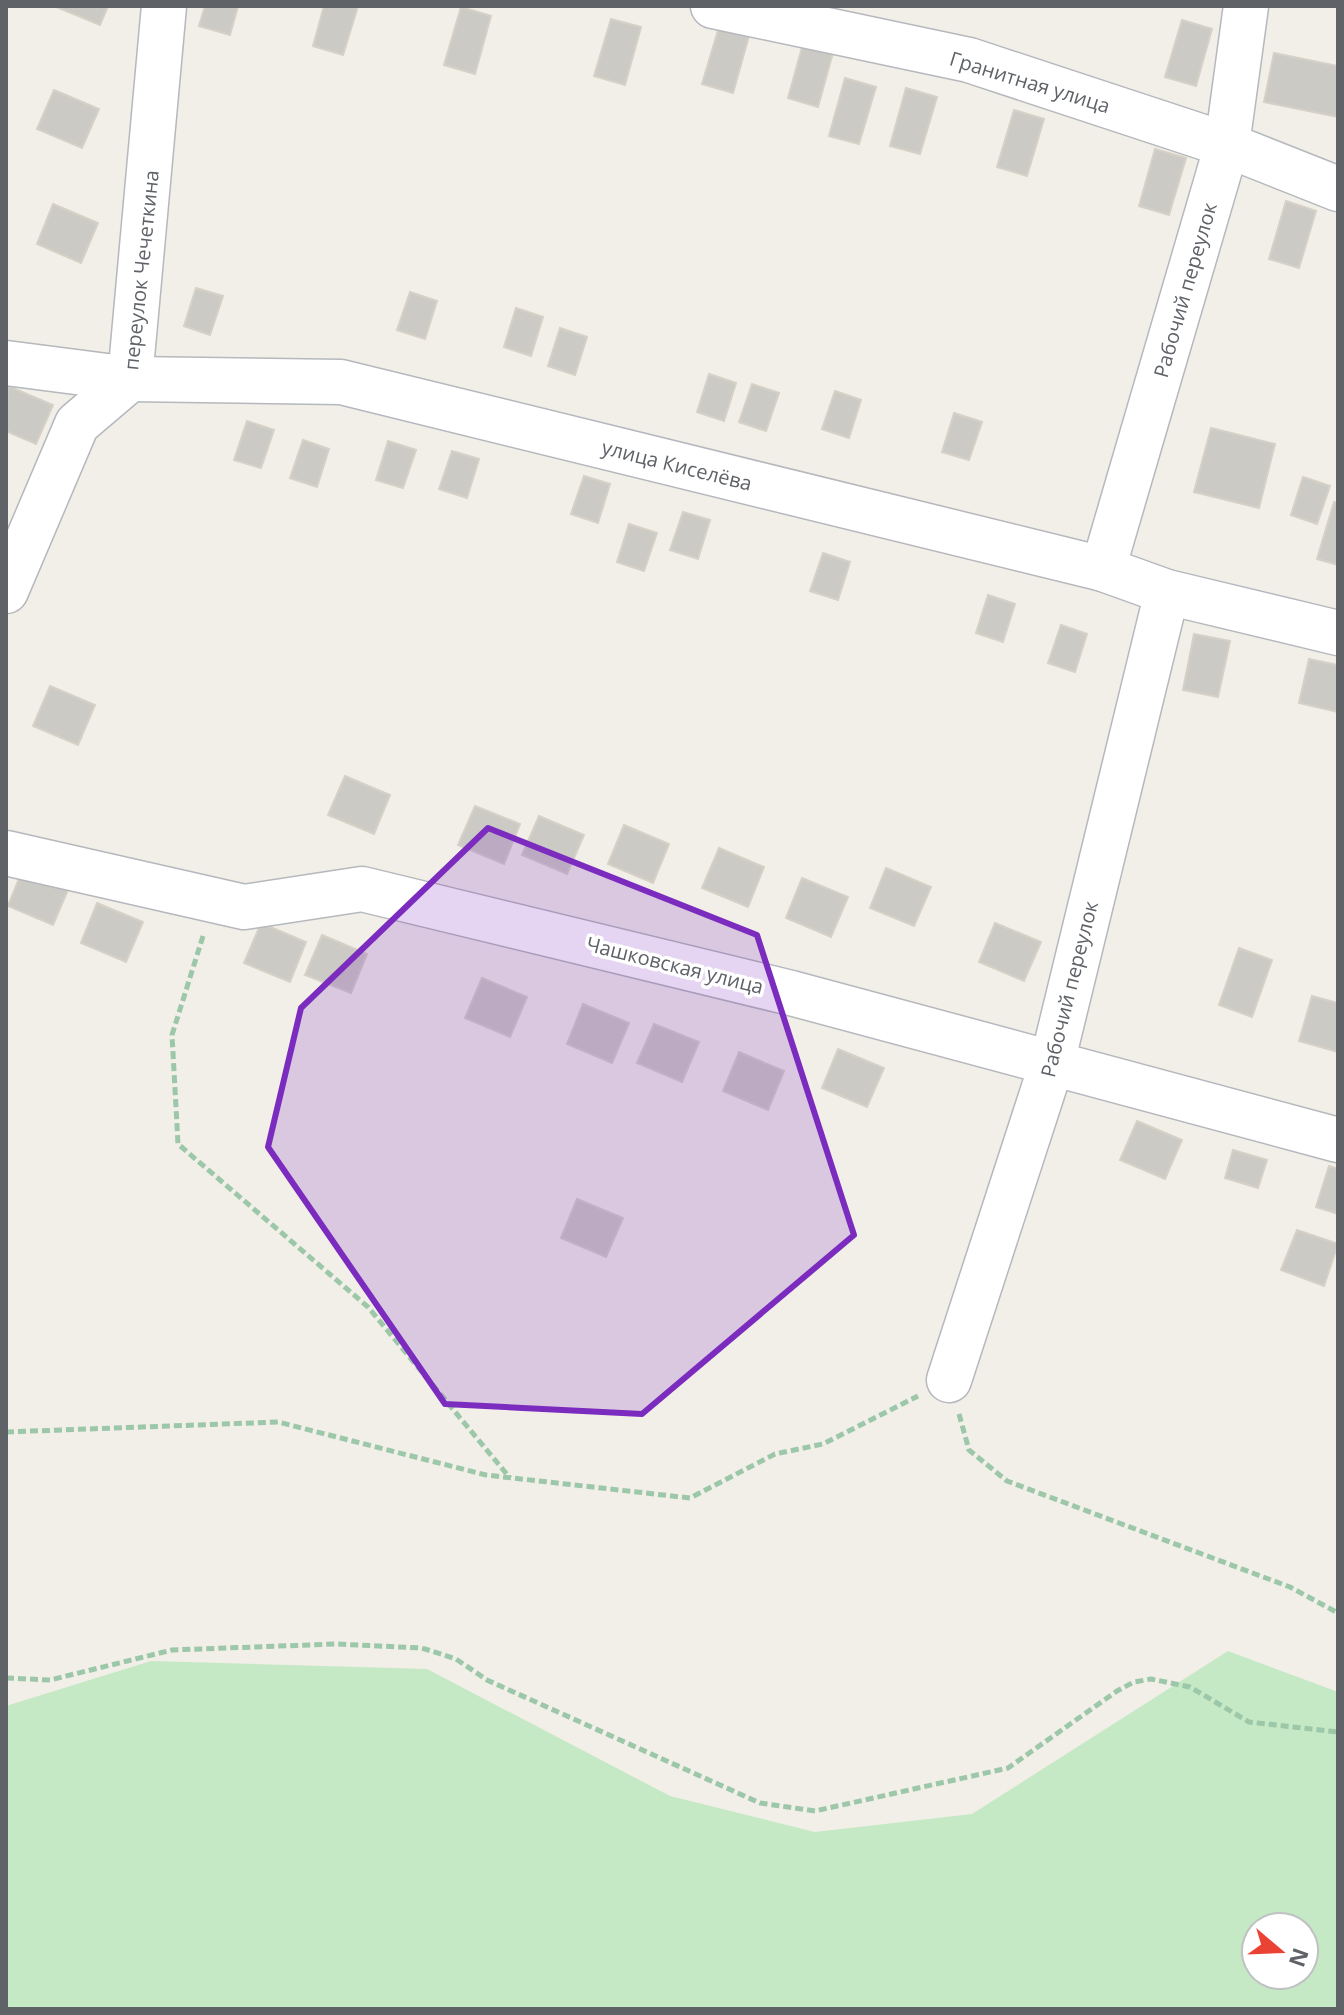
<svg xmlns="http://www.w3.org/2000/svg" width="1344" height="2015" viewBox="0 0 1344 2015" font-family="'Open Sans',sans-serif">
<rect width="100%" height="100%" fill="#f1efe8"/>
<path fill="#c5e8c5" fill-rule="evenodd" d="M1228,1651L1338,1692V2009H6V1706L151,1661L427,1669L670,1796L815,1832L972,1814ZM1256,1927H1304V1975H1256Z"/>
<g fill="#cccac5" stroke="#d6d1c6" stroke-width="2">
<polygon points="54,6 108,6 100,25"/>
<polygon points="205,6 238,6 230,35 199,26"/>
<polygon points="324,6 358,6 343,55 313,46"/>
<polygon points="461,7 491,16 475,74 444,65"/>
<polygon points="611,19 641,27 625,85 594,76"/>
<polygon points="1182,20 1212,29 1196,86 1165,77"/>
<polygon points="719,27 749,36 733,93 702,84"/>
<polygon points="804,40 834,49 818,107 788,98"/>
<polygon points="1274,53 1338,66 1338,117 1264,102"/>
<polygon points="845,78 876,87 859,144 829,136"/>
<polygon points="906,88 937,97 920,154 890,146"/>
<polygon points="54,90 99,109 82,148 37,129"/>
<polygon points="1014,110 1044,119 1027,176 997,167"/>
<polygon points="1155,149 1186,158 1169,215 1139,206"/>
<polygon points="1286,201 1316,211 1299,268 1269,259"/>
<polygon points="53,204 98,223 81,263 37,244"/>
<polygon points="196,288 223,296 210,335 184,326"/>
<polygon points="410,292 437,301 425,339 397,330"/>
<polygon points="516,308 543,317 531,356 504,347"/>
<polygon points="560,328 587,337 575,375 548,366"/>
<polygon points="709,374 736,383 724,421 697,412"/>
<polygon points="752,384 779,393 766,431 739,422"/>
<polygon points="8,386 53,405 36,444 6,431"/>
<polygon points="835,391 861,400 849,438 822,429"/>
<polygon points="954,413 982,422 969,460 942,452"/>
<polygon points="247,421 274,430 261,468 234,460"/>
<polygon points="1211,428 1275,444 1259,508 1194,492"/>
<polygon points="303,440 329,449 317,487 290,478"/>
<polygon points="388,441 416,450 403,488 376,480"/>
<polygon points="452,451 479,459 467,498 439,489"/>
<polygon points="584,476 610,484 598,523 571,514"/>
<polygon points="1303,477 1330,486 1317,524 1291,515"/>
<polygon points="1334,502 1338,503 1338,565 1317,559"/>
<polygon points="683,512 710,520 698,559 670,550"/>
<polygon points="629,524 657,533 644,571 617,562"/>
<polygon points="823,553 850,562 838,600 810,591"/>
<polygon points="988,595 1015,604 1003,642 976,633"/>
<polygon points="1061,625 1087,634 1075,672 1048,663"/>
<polygon points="1194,634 1230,641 1218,697 1183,690"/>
<polygon points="1309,659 1338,665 1338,712 1299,703"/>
<polygon points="50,686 95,705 78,745 33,726"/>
<polygon points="345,776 390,795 374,834 328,815"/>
<polygon points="475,806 520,824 504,864 458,845"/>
<polygon points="539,816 584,835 567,874 522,855"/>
<polygon points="624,825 669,844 653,883 608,864"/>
<polygon points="719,848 764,867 748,907 702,888"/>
<polygon points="24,866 70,885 53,925 8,906"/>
<polygon points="886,868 931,887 914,926 870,908"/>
<polygon points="802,878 848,897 831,937 786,918"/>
<polygon points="97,903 143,922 126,962 81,943"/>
<polygon points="261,923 306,942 290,982 244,963"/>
<polygon points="995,923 1041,942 1024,981 979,962"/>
<polygon points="322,935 367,954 351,993 305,975"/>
<polygon points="1239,948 1272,960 1252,1017 1219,1005"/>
<polygon points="482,978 527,997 510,1037 465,1018"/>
<polygon points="1312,996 1338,1003 1338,1052 1299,1041"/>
<polygon points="583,1004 629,1023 612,1063 567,1044"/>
<polygon points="654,1024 699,1042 682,1082 637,1063"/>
<polygon points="838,1049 884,1068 867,1107 822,1088"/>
<polygon points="739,1052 784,1071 768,1110 723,1091"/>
<polygon points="1137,1121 1182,1140 1165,1179 1120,1160"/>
<polygon points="1233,1150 1267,1160 1258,1188 1225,1178"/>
<polygon points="1329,1166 1338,1169 1338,1214 1316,1207"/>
<polygon points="577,1199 623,1218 606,1257 561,1238"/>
<polygon points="1297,1230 1338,1244 1324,1286 1281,1270"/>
</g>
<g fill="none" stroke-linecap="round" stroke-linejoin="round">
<defs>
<g id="minor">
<polyline points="713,6 969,60 1227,145 1338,189"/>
<polyline points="6,363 130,379 341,382 1103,569 1167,592 1338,633"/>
<polyline points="1103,569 1227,145 1246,6"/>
<polyline points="6,591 77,424 130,379 164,6"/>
<polyline points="6,853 244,907 362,889 791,993 1338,1140"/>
<polyline points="949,1380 1052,1063 1167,592"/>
</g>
</defs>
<use href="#minor" stroke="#b5b8bc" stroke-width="47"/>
<g stroke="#9cc7a9" stroke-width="5" stroke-dasharray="8 4" stroke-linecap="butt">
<polyline points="203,936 172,1035 178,1144 368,1307 510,1478"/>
<polyline points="959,1414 969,1450 1007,1481 1290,1587 1338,1613"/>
<polyline points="6,1432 278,1422 486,1475 690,1498 775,1454 823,1444 918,1396"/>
<polyline points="6,1678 50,1680 172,1650 336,1644 422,1648 456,1659 487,1680 760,1803 815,1811 1008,1768 1117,1691 1134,1682 1151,1679 1190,1687 1249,1722 1338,1732"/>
</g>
<use href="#minor" stroke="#fff" stroke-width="44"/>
</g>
<path fill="#7b2cbf" fill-opacity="0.2" stroke="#7b2cbf" stroke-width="6" stroke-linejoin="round" d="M488,828L757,935L854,1235L642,1414L445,1404L268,1147L301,1008Z"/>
<g text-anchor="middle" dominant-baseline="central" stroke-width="7" stroke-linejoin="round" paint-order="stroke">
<g font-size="20" fill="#5f6368" stroke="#fff">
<text transform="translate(1030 82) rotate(17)">Гранитная улица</text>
<text transform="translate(141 270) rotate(-84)">переулок Чечеткина</text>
<text transform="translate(1185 290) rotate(-74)">Рабочий переулок</text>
<text transform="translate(677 465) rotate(14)">улица Киселёва</text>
<text transform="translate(675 965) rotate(14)">Чашковская улица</text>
<text transform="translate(1069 989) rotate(-76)">Рабочий переулок</text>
</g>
</g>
<rect width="1344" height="2015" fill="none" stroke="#5f6368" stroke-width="16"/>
<g transform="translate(1280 1951) rotate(109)"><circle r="38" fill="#ffffff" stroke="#bfc1c3" stroke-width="2"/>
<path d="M0-6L14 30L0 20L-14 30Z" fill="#ea4335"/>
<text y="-12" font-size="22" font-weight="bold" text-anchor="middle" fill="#5f6368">N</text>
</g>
</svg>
